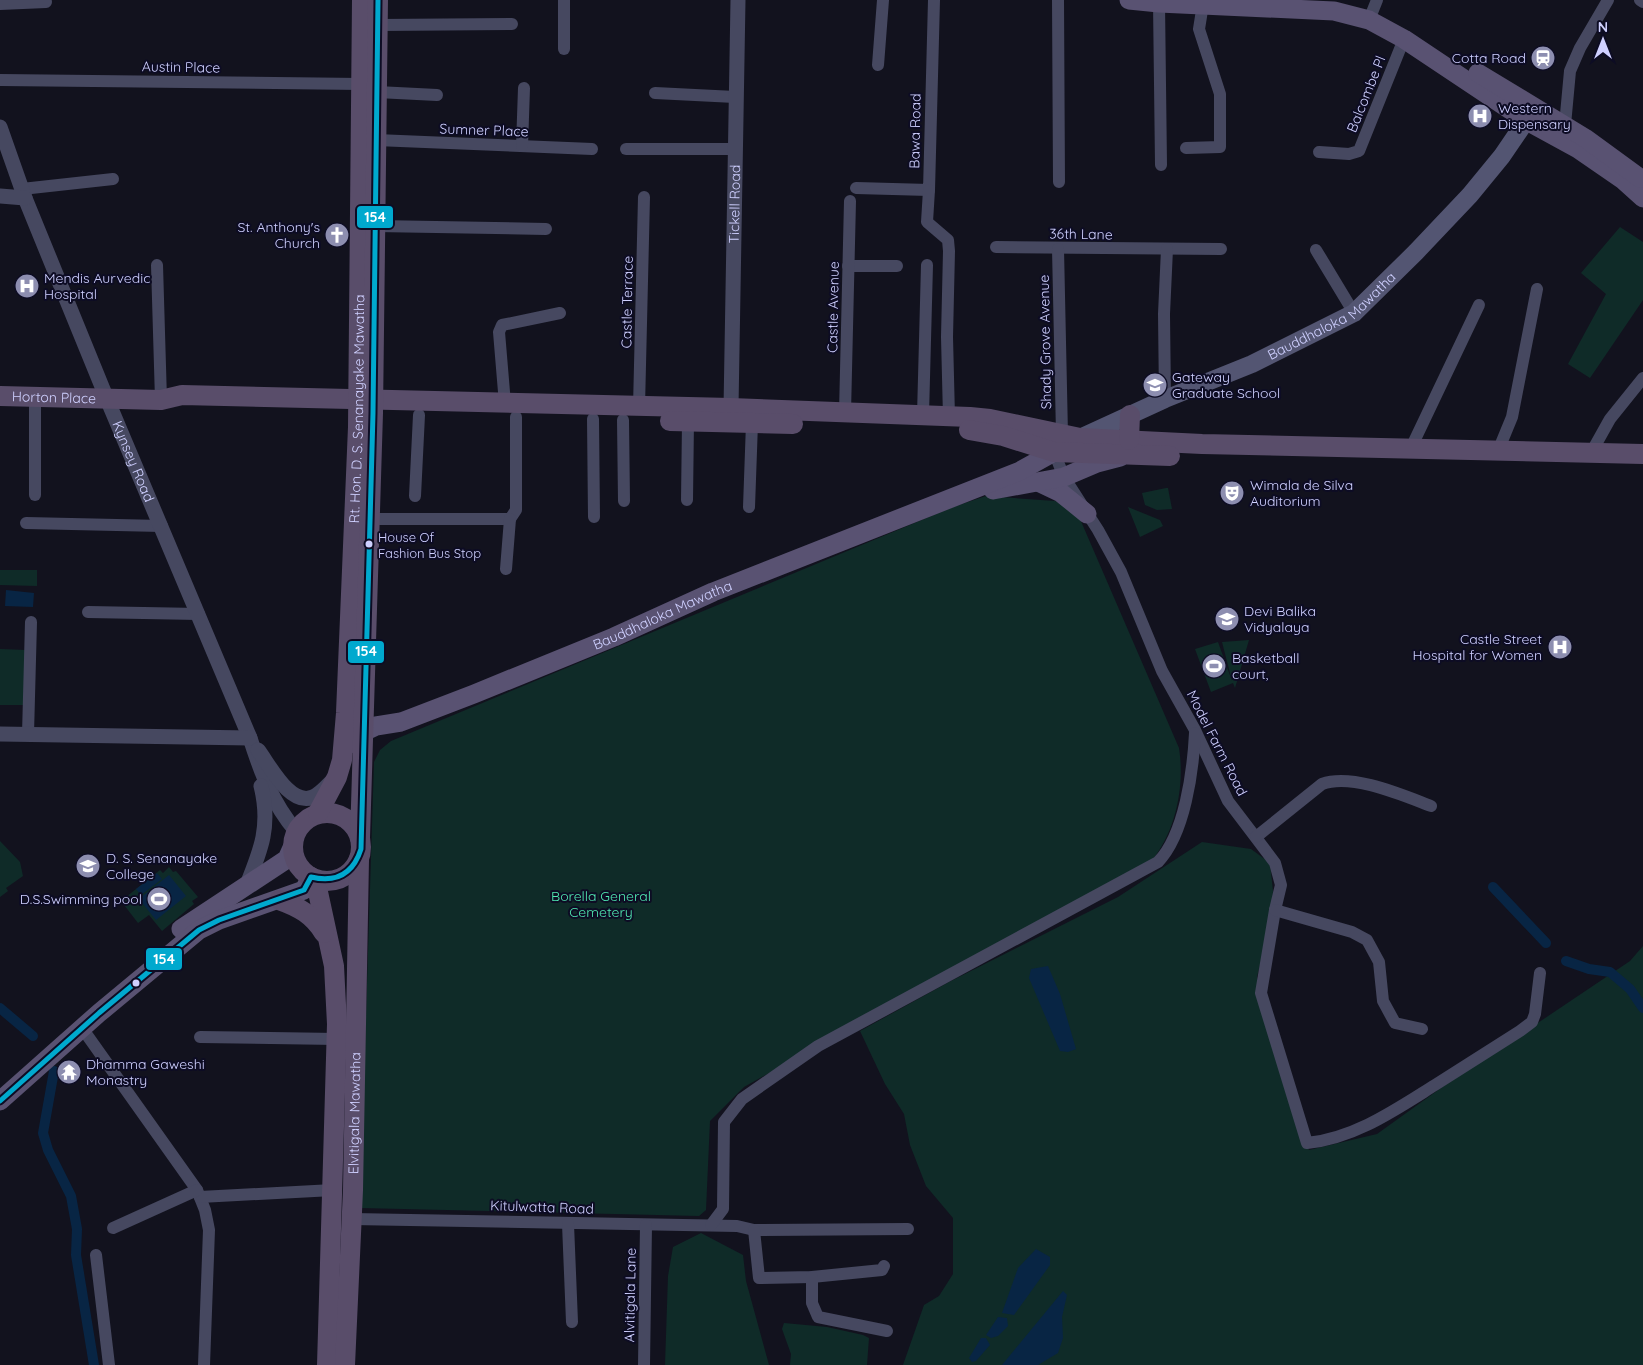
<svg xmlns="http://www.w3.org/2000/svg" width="1643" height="1365" viewBox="0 0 1643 1365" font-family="Quicksand,sans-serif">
<rect width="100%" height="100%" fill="#12121e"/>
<g fill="#0f2b28">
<polygon points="1620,227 1643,242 1643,300 1590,378 1568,364 1606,294 1581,273"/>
<polygon points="1166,488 1168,488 1172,509 1157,510 1145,505 1142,493"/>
<path d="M986,496L1055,501L1077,512L1179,748C1185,785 1176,830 1153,859L744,1087L710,1121L706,1210L699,1216L360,1208L374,762L380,750L391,741L953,507Z"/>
<polygon points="1128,507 1160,520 1163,526 1140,537"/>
<polygon points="0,570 37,570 37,586 0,585"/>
<polygon points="1249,640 1235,688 1233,683 1211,692 1195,649 1218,642 1232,681 1222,642"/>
<polygon points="0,649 26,650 24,705 0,705"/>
<polygon points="0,841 20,862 23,876 6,888 8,891 0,897"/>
<polygon points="1202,842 1251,849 1270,863 1273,891 1271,919 1257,977 1309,1150 1377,1134 1441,1088 1630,961 1643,946 1643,1365 903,1365 924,1305 939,1296 953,1274 953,1218 926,1186 910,1145 904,1114 885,1084 860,1031 949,982 1118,897"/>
<polygon points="169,867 173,872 176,871 198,897 192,901 194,904 162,931 149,915 138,923 121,901 160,870 163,873"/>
<polygon points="701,1233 743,1255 746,1281 769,1365 665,1365 668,1276 673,1247"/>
<polygon points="784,1323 827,1327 863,1335 869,1338 867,1365 790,1365 791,1354 782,1329"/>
</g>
<g fill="#082544">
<polygon points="6,590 34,593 33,607 5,606"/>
<polygon points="157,873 162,879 141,895 136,889"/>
<polygon points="169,875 186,896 156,920 139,899"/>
<polygon points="1048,966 1060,994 1076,1049 1068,1052 1060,1051 1029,978 1031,969"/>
<polygon points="1036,1249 1050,1257 1050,1265 1014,1315 1002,1313 1018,1268"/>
<polygon points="1063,1291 1067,1295 1062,1317 1063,1338 1058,1353 1038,1365 1002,1365"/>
<polygon points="998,1317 1007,1318 1008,1326 998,1336 991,1338 986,1335"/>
<polygon points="981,1338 986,1338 990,1345 976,1361 972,1362 969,1358"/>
</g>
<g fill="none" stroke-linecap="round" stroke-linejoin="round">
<g stroke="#082544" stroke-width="10">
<polyline points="1493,887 1546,943"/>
<polyline points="1566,961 1589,969 1610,972 1630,989 1643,1008"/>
<polyline points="0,1008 33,1036"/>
<polyline points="54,1071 43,1133 48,1150 71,1196 77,1229 76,1255 94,1365"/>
</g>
<g stroke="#464860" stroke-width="12">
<polyline points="1058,0 1059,182"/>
<polyline points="1640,0 1643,2"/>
<polyline points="1159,3 1161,165"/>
<polyline points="0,4 46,2"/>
<polyline points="1369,20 1377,0"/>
<polyline points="378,25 512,24"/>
<polyline points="564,49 564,0"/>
<polyline points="878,65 883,0"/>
<polyline points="0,80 361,84"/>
<polyline points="377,92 437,95"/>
<polyline points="655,93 735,97"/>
<polyline points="1565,125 1570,71 1580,48 1608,0"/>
<polyline points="376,140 592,149"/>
<polyline points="522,146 524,88"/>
<polyline points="1186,148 1220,147 1220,94 1199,29 1203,4"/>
<polyline points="626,149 735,149"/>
<polyline points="1319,152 1349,154 1359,151 1404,39"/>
<polyline points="856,188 929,190 934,0"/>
<polyline points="22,189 113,179"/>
<polyline points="929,190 927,222 948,240 949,251 947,337 949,417"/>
<polyline points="376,226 546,229"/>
<polyline points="996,247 1221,249"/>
<path d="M1058,249L1062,434L1054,452L1064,477L1098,530L1121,572L1162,671L1195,730L1228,801L1275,863L1281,885L1275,910L1261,993L1307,1143C1355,1138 1395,1110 1435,1085C1463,1067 1492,1049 1520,1031L1532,1022L1535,1014L1540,973"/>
<polyline points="1316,250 1354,313"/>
<polyline points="157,265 161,400"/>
<polyline points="848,266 897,266"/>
<polyline points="1165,399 1164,314 1167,249"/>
<polyline points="505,404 499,332 502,325 560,313"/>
<polyline points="639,407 644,197"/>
<polyline points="845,413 850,201"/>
<polyline points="923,415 927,265"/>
<polyline points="593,419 594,517"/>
<polyline points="623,420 624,501"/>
<polyline points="1410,450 1479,305"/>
<polyline points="1498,451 1512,417 1537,289"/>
<polyline points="1591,453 1610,419 1643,378"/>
<polyline points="35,495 35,398"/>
<polyline points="415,496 419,415"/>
<polyline points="687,500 688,421"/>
<polyline points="749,507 752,423"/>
<polyline points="370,519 510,519 516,510 516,417"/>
<polyline points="26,523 162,526"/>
<polyline points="506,569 510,519"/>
<polyline points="88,612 199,614"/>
<polyline points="28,734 31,622"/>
<path d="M1256,837L1322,784C1352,773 1402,795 1431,806"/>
<polyline points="1275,910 1352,932 1367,940 1379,962 1383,1001 1395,1023 1422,1029"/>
<polyline points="82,1028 197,1190 205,1210 209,1230 204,1365"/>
<polyline points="200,1037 337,1039"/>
<polyline points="200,1197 333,1190"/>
<polyline points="352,1219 737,1226 754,1230 908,1229"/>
<polyline points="568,1224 572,1322"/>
<path d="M711,1225L723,1209L724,1122L742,1099L818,1046L1158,862C1185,834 1193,771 1195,733"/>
<polyline points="113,1228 197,1190"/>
<polyline points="754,1230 759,1278 812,1277 882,1270 884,1266"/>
<polyline points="96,1255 109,1365"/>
<polyline points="812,1277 812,1303 818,1317 887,1331"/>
<polyline points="644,1365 646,1225"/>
</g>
<g stroke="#464860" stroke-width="15">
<path id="s1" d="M0,127L25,198L107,399L250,738C261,772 272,803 296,831"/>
<polyline points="0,196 25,198"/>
<path id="s2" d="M731,408L738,0"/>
<polyline points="0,734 250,738"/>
<path d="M258,750C269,764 290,807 313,797C320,794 326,787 331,782"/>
<path d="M246,887C261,850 271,826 261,786"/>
</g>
<path stroke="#535572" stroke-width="18" id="s3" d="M1080,438L1165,399L1252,364L1354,313L1416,252L1470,195L1502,156L1534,109"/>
<g stroke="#595272" stroke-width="19">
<polyline points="1129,0 1159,3 1334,11 1369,20 1404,39 1527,121 1578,149 1623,180 1643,198"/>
<polyline points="1478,73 1585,138 1640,178"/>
<polyline points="1040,483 1061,493 1087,514"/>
<polyline points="993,490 1064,477 1097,463 1120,457"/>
<path id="s4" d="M356,744L363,732L376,726L401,722L474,694L614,637L713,592L1020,471L1065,446"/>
<polyline points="181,929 287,859 292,848"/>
<polyline points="0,1101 99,1013 199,930 219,920 304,890 311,877"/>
</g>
<g stroke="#594d6a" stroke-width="20">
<path id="s5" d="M0,396L161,400L182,395L731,408L970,417L990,419L1080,438L1202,444L1643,454"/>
<polyline points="670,421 793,424"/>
<polyline points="969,430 1003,436 1054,452 1170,456"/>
<polyline points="1129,440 1130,415"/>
<circle cx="327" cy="847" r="34"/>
<path id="s6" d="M318,813L337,777L342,760L346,713L358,427L362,0"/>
<polyline points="360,838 373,413 378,0"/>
<polyline points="311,877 318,892 334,966 337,1024 327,1365"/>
<path d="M279,900C299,907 313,915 324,933"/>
<path id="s7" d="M345,1365L353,1190L359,859"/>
</g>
<defs>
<path id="bus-1" d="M0,1101L99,1013L199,930L219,920L304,890L311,877C336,883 353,874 361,849L373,413L378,0"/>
</defs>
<use href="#bus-1" stroke="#0d0c24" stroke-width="9"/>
<use href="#bus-1" stroke="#00a9ce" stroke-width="5"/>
</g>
<defs>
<symbol id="station-disc" viewBox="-11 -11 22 22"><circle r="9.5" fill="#8d8eb0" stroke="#0d0c24"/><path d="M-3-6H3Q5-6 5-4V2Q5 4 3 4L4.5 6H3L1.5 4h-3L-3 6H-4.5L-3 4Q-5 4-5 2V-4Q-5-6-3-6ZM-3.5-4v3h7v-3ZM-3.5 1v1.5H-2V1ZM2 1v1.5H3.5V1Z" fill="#fff"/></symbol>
<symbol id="hospital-disc" viewBox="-11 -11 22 22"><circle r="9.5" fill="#8d8eb0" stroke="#0d0c24"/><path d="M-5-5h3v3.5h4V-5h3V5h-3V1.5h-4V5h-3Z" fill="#fff"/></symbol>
<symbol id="church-disc" viewBox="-11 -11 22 22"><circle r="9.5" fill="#8d8eb0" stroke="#0d0c24"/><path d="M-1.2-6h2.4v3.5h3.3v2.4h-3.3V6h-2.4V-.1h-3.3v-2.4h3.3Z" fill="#fff"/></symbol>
<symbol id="university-disc" viewBox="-11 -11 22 22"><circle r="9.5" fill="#8d8eb0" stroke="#0d0c24"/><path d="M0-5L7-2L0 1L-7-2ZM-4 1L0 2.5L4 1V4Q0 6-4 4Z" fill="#fff"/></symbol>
<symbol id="theatre-disc" viewBox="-11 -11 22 22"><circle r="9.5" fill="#8d8eb0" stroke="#0d0c24"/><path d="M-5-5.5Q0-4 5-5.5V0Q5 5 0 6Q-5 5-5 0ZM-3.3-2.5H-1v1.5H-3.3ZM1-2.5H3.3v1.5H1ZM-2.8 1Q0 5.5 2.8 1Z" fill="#fff"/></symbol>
<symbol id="school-disc" viewBox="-11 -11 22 22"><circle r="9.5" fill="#8d8eb0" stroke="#0d0c24"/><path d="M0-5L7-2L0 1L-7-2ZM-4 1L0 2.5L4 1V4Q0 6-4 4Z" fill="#fff"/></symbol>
<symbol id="stadium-disc" viewBox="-11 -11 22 22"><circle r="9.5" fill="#8d8eb0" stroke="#0d0c24"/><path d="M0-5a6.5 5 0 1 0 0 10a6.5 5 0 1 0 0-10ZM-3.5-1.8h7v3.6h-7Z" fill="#fff"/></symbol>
<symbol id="temple-disc" viewBox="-11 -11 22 22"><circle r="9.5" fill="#8d8eb0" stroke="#0d0c24"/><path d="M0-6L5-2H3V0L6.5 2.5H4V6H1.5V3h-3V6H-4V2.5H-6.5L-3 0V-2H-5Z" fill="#fff"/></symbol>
</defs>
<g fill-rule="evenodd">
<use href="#station-disc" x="1529" y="44" width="28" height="28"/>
<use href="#hospital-disc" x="1466" y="102" width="28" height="28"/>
<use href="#church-disc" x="323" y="221" width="28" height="28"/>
<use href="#hospital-disc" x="13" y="272" width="28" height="28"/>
<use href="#university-disc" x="1141" y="371" width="28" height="28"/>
<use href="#theatre-disc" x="1218" y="479" width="28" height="28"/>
<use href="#school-disc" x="1213" y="605" width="28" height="28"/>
<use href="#hospital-disc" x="1546" y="633" width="28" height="28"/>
<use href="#stadium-disc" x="1200" y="652" width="28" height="28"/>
<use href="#school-disc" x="74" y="852" width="28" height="28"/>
<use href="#stadium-disc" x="145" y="885" width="28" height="28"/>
<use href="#temple-disc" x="55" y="1058" width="28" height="28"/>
</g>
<g fill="#cfd0ff" stroke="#0d0c24" stroke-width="2">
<circle cx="369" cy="544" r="4.5"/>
<circle cx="136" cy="983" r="4.5"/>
</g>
<g text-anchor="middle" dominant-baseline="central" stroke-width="4" stroke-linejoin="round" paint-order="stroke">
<g font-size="13" fill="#cfd0ff" stroke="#0d0c24" text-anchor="start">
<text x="378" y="537">House Of<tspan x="378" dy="16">Fashion Bus Stop</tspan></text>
</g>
<g font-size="14" fill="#cfd0ff" stroke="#0d0c24" text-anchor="start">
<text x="1526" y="58" text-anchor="end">Cotta Road</text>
<text x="1498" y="108">Western<tspan x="1498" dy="16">Dispensary</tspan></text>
<text x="320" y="227" text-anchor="end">St. Anthony's<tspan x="320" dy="16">Church</tspan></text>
<text x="44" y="278">Mendis Aurvedic<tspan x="44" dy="16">Hospital</tspan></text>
<text x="1172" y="377">Gateway<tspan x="1172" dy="16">Graduate School</tspan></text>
<text x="1250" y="485">Wimala de Silva<tspan x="1250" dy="16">Auditorium</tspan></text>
<text x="1244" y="611">Devi Balika<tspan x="1244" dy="16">Vidyalaya</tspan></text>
<text x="1542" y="639" text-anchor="end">Castle Street<tspan x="1542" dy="16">Hospital for Women</tspan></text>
<text x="1232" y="658">Basketball<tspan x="1232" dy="16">court,</tspan></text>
<text x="106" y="858">D. S. Senanayake<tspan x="106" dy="16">College</tspan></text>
<text x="142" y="899" text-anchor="end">D.S.Swimming pool</text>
<text x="86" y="1064">Dhamma Gaweshi<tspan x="86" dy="16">Monastry</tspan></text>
</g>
<g font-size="14" fill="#cfd0ff" stroke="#0d0c24">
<text transform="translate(181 67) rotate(1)">Austin Place</text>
<text transform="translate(1366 94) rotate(-68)">Balcombe Pl</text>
<text transform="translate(484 130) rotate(2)">Sumner Place</text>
<text transform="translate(915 131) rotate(-89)">Bawa Road</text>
<text stroke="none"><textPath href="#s2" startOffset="204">Tickell Road</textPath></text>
<text transform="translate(1081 234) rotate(1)">36th Lane</text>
<text transform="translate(627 302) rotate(-89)">Castle Terrace</text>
<text transform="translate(833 307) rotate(-89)">Castle Avenue</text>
<text stroke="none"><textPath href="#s3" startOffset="281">Bauddhaloka Mawatha</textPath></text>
<text transform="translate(1045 342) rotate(-91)">Shady Grove Avenue</text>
<text stroke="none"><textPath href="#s5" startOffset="54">Horton Place</textPath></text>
<text stroke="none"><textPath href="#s6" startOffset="410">Rt. Hon. D. S. Senanayake Mawatha</textPath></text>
<text stroke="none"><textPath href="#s1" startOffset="360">Kynsey Road</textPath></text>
<text stroke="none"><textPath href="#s4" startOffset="336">Bauddhaloka Mawatha</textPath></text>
<text transform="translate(1217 743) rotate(63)">Model Farm Road</text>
<text stroke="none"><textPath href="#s7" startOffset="252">Elvitigala Mawatha</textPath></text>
<text transform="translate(542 1207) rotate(2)">Kitulwatta Road</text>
<text transform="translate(630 1295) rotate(-89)">Alvitigala Lane</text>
</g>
<g font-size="14" fill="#51eab2" stroke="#0d0c24">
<text x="601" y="896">Borella General<tspan x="601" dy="16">Cemetery</tspan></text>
</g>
</g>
<g stroke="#0d0c24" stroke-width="2">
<rect x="356" y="205" width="38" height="24" rx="5" fill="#00a9ce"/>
<rect x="347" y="640" width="38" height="24" rx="5" fill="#00a9ce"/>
<rect x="145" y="947" width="38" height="24" rx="5" fill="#00a9ce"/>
</g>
<g font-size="14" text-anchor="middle" font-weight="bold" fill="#fff">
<text x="375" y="222">154</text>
<text x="366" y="656">154</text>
<text x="164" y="964">154</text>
</g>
<g transform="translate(1603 40)" stroke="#0d0c24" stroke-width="4" paint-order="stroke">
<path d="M0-4L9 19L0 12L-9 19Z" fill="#cfd0ff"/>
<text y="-8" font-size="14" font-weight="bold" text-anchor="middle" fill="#cfd0ff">N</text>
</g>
</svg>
